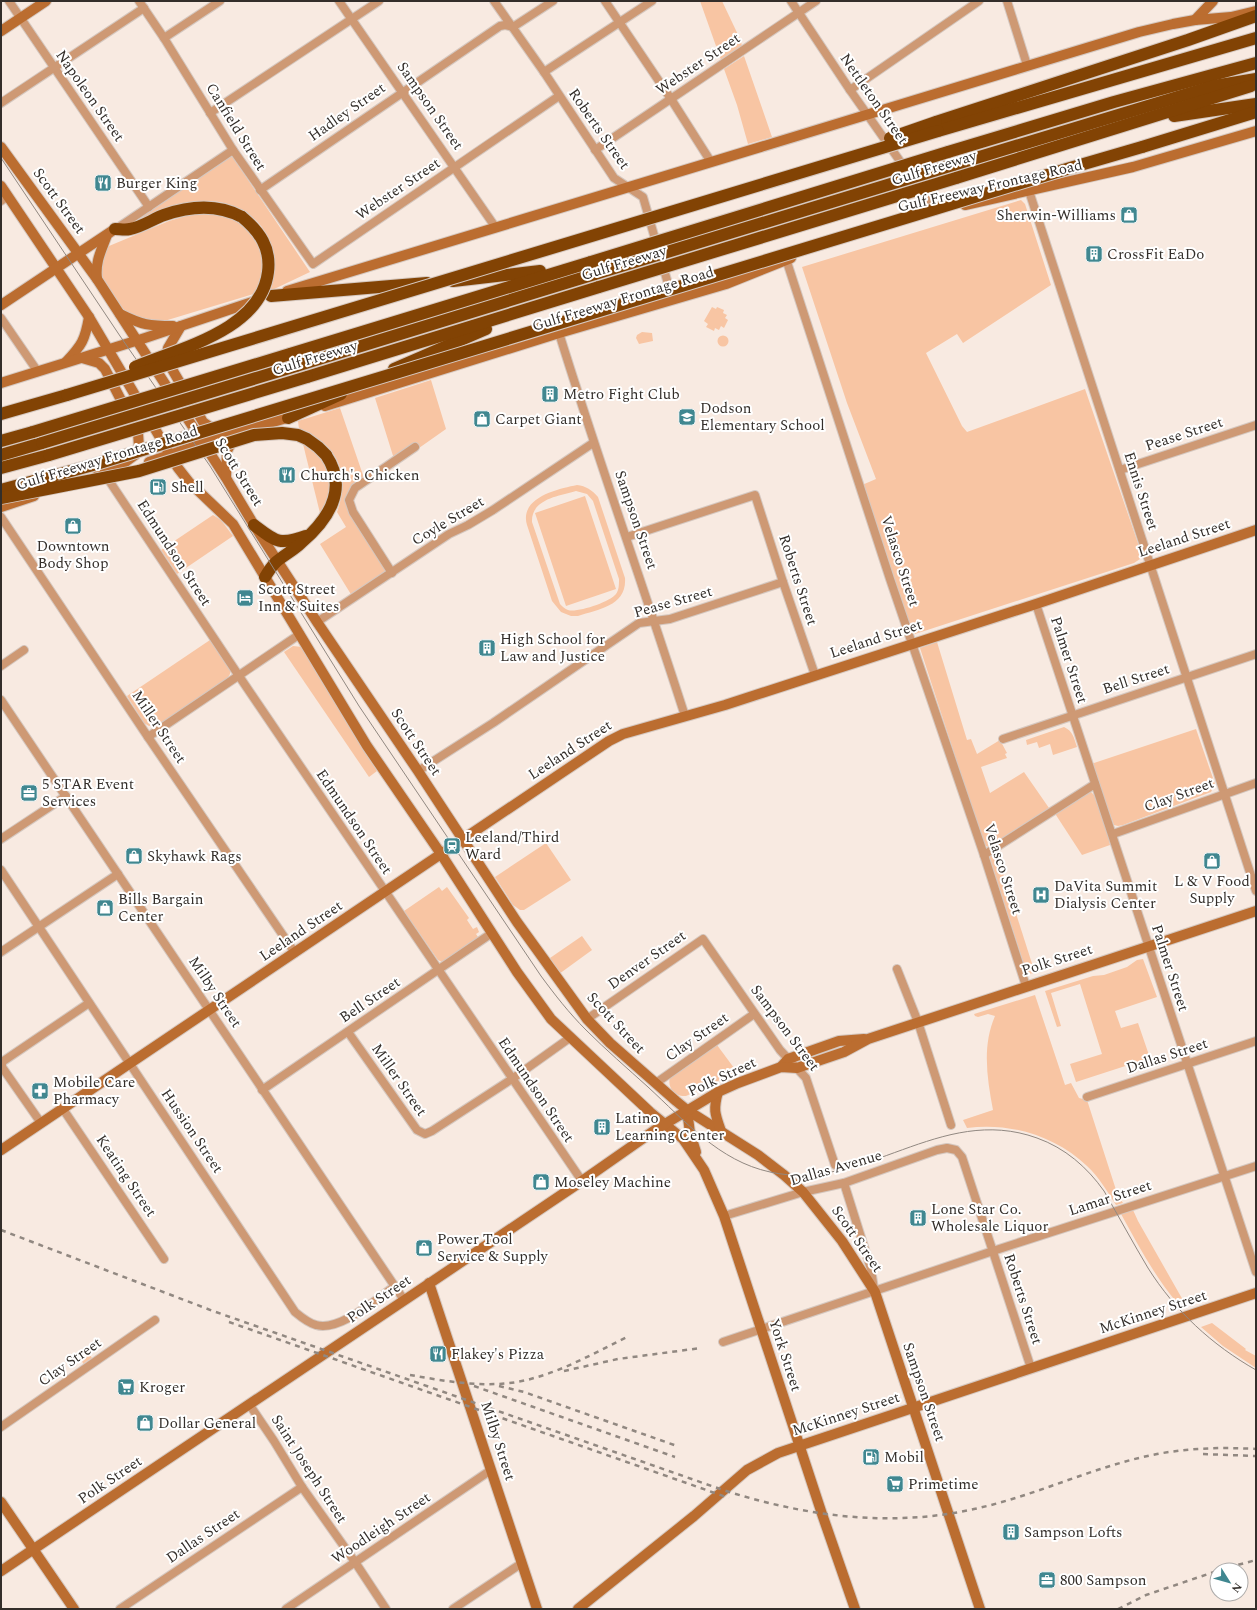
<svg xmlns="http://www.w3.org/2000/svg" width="1257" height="1610" viewBox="0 0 1257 1610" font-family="Spectral,serif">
<rect width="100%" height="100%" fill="#f8eae1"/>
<g fill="#f8c5a3" fill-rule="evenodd">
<polygon points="700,1 722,1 741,41 742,47 721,60"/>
<polygon points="744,56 772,137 748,144 737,105 724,69"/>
<path d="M232,156L310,272L270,291C286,245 257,203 209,201C187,201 165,212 144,219L143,215L228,157Z"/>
<polygon points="1021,200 1025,204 1051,285 963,343 957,334 926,353 962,426 967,432 1085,389 1141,552 1140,559 1134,563 915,634 911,628 862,485 876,479 847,403 802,267"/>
<path d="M196,213C203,213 213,212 221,213C245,218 265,241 265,266C265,275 259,285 257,293L161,322H149L123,310L103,282L100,272L104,253L109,246L169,221Z"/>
<polygon points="712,307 716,309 717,307 724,310 723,313 727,315 725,318 728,320 724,328 721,326 719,330 715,328 714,331 706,327 708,324 704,321"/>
<polygon points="642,332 652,333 653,341 639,344 636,338 637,335"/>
<circle cx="723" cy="341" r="5.5"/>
<polygon points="431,380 446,429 419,448 415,444 394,459 375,398"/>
<path d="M340,408L364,478C352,486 346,490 346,506L388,571L352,596L320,544L346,527L337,512C351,474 338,444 299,429L298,421Z"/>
<path d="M303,444C332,459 338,486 320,513Z"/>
<path d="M577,485C586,486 592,490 598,497L625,578C627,606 599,609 578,616H571L561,612L552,601L527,525C519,498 557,489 577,485ZM576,491L587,494L593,501L619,579C619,585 619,590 616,594C610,602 577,613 568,610C565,609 562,606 560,604L532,522C531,499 559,496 576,491Z"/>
<polygon points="585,496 616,589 566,606 535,513"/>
<polygon points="213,515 221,520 233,536 177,574 161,550"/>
<polygon points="210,640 231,670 230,674 227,679 164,721 155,725 149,726 144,723 127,696"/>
<polygon points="937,642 967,740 971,739 977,754 1000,740 1007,753 1005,754 1007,758 981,767 990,793 1024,772 1049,808 988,847 984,845 920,648"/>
<polygon points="293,646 302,647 306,651 377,771 369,777 284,652"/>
<path d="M1064,727C1073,731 1074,738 1077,747L1053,755L1050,744L1039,748L1037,742L1027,745L1026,740Z"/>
<polygon points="1196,729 1215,784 1211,792 1123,825 1118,826 1114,825 1091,764"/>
<polygon points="1090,791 1094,795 1108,835 1110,845 1082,855 1054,812"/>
<polygon points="546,843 571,880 524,910 520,910 513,905 495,877"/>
<polygon points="996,851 1035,973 1027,974 989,856"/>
<polygon points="439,887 442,891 447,887 469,918 467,920 473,929 477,927 479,932 476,934 478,937 442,962 438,960 404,911"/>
<polygon points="582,936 592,950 559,974 550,958"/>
<polygon points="1143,959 1157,997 1115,1011 1121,1028 1138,1023 1150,1058 1076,1082 1070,1064 1102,1054 1080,984 1051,993 1061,1026 1057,1027 1045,991 1093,976 1104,975 1127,967 1137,960"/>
<path d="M1035,995L1065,1085L1071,1083L1079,1098L1087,1100L1118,1196L1123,1203L1116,1205C1107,1191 1099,1177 1087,1166C1055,1136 1010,1122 967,1128L963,1120L993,1110C987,1078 982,1046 995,1016L988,1014L978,1017L975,1016L974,1014Z"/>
<path d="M717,1045L737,1072L686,1096C675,1097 667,1088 670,1077Z"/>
<path d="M1133,1210L1138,1221L1184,1302L1178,1304C1155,1277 1138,1245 1121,1214Z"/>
<polygon points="1212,1323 1246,1349 1245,1350 1256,1356 1256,1368 1223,1346 1201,1327"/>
<polygon points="83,1351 87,1351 92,1358 83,1364 81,1355"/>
</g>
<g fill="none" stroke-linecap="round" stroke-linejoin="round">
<defs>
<g id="street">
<polyline points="9,1 149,207"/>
<polyline points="139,1 164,38 233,150 313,264 559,96"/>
<polyline points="339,1 496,228"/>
<polyline points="494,1 544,72 614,178 643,197 671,294"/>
<polyline points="605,1 671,99 711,162"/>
<polyline points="791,1 850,90 935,211"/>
<polyline points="1007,1 1027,65"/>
<polyline points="164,38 220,1"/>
<polyline points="544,72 652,1"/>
<polyline points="850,90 979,1"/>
<polyline points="1,103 144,8"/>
<polyline points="210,113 379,1"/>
<polyline points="595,150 816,1"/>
<polyline points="260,190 500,26 505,25 513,27 553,1"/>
<polyline points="1029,191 1256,891"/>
<polyline points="1,201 8,196"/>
<polyline points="116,229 233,150"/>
<polyline points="786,259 890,579 984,855 1026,986"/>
<polyline points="1,318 38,372"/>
<path d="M559,333C599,462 644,588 685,716"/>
<polyline points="1120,470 1256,425"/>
<polyline points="106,476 239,676 582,1181"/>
<polyline points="1,517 148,737 295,953"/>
<polyline points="627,537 755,495 783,582 815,675"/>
<polyline points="392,573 353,512 349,500 355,488 415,447"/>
<polyline points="1036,604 1256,1272"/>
<polyline points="317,622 449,534 468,525 493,510 593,443"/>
<polyline points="1,666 24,650"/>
<polyline points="1,700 404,1300"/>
<polyline points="148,737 300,634"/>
<polyline points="1003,739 1256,654"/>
<polyline points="418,771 493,723 639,623 670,619 783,582"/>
<polyline points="1113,834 1256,783"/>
<polyline points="1,839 66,796"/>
<polyline points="984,855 1095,784"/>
<path d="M1,870L295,1312C301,1317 308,1323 316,1325C339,1332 375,1300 394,1287"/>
<polyline points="1,952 118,874"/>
<polyline points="897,969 918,1022 951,1125"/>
<polyline points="587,1019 703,939 780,1050 806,1078 835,1165"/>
<polyline points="348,1032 417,1130 425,1134 432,1131 512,1079 571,1037"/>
<polyline points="656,1083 754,1014"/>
<polyline points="262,1090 492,933"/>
<polyline points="1087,1097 1256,1041"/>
<polyline points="63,1109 164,1259"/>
<polyline points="41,1123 2,1067 2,1062 89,1003"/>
<polyline points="844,1183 871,1269 874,1289"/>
<polyline points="724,1216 803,1192 844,1183 937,1150 947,1148 956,1150 962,1157 1031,1368"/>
<polyline points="723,1342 993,1251 1256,1166"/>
<polyline points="249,1404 274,1441 302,1487 355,1562 386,1609"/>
<polyline points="1,1427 155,1320"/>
<polyline points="120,1609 302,1487"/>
<polyline points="286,1609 491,1470"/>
<polyline points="453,1609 522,1563"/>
</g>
<g id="secondary">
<polyline points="1195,20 1213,1"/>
<polyline points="1,31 46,1"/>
<polyline points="1,147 97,279 226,478 254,525 317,622 418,771 517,922 587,1019 610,1043 676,1101 687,1110 758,1155 784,1175 803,1192 842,1241 875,1292 980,1609"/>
<polyline points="1,186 89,317 178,468 189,482 233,524 367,746 441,854 517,972 551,1019 650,1112 683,1139 704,1170 724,1216 822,1514 855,1609"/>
<polyline points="965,205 1133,167 1256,131"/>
<path d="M97,279C95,262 101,251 107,235"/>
<polyline points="287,291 1139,32 1173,24 1195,20 1231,17 1256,11"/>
<polyline points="1,305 115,229"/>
<path d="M120,314C142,325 149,326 173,326"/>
<polyline points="181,326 168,348 166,359 203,422 216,431"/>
<polyline points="82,358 99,363 105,369 138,433 139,447 135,455 124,463 97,476"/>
<path d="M66,362C82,345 85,340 89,317"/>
<polyline points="1,383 145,338 258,300"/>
<polyline points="325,406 559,333 726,284 791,258"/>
<polyline points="149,462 237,432 294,416"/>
<polyline points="226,477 227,451 233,439"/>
<polyline points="1,507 34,496"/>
<polyline points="781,1067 788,1059 839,1041 864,1039"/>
<path d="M718,1092C713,1110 715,1114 721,1131"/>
<polyline points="687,1110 690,1133 696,1152"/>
<polyline points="1,1150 609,741 623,734 725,705 1036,604 1256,530"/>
<polyline points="429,1283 537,1609"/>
<polyline points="1,1502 74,1609"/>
<polyline points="1,1571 582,1181 655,1130 718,1092 738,1083 781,1067 797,1068 844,1052 868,1039 1256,911"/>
<polyline points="578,1609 694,1516 747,1470 778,1453 1256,1293"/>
</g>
<g id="highway">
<polyline points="1174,116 1256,104"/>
<polyline points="936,122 1188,40 1256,16"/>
<polyline points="938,131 1256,38"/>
<polyline points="1142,147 1256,112"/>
<polyline points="948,152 1114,102 1256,63"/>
<polyline points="953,165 1214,86 1256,79"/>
<polyline points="956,178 1251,86"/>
<path d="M115,229C120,229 125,230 130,229C142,227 153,219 164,215C190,206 218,204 242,217"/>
<polyline points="453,281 540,271"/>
<polyline points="271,296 427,283"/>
<polyline points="290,354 591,262"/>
<polyline points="296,366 595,274"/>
<polyline points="394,369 486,329"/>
<polyline points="307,377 599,287"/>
<polyline points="1,414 67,395"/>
<polyline points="288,418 341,394"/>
<polyline points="1,441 33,432"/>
<polyline points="1,455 42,443"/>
<polyline points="1,468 49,455"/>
<path d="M254,525C275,541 279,546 306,536"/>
<path d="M265,577C268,572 272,566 276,562C284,555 294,550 301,543C328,520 349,489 326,455"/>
</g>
</defs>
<use href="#street" stroke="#d5c8c0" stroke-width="10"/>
<use href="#secondary" stroke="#d5c8c0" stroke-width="12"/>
<use href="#highway" stroke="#d5c8c0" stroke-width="14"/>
<use href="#street" stroke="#ce9974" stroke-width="8"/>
<use href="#secondary" stroke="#bb6d30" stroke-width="10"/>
<use href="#highway" stroke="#824304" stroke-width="12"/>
<path stroke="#918881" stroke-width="1" d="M1,158L120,336L210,466L359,706L541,976C555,995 569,1013 586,1030C606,1050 627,1068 648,1087C685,1121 719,1161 770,1172C864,1193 940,1103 1037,1138C1065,1148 1087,1167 1104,1191C1119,1217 1133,1243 1148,1268C1175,1311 1212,1345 1256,1370"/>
<g stroke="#918881" stroke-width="2.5" stroke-dasharray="5 5" stroke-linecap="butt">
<path d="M1,1230L213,1311L723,1490C804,1516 890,1528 974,1509C1036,1496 1094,1466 1157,1454C1190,1448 1222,1447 1256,1449"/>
<polyline points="229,1322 729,1498"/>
<polyline points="564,1371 618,1359 701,1348"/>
<path d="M410,1375C450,1382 495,1390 534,1378C567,1369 598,1351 629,1336"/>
<polyline points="474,1386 675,1457"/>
<polyline points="499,1386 524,1392 677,1446"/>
<polyline points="1203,1454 1256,1456"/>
<polyline points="1219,1570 1256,1560"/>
<polyline points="1118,1609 1146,1595 1217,1571"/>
</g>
<defs>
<g id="highway-bridge">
<polyline points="890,138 936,122"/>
<polyline points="591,262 948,152"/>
<polyline points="595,274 953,165"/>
<polyline points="599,287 956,178"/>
<path d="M135,367C180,348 261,330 268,272C271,248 260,232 242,217"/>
<polyline points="67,395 938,131"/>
<polyline points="33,432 290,354"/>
<polyline points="42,443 296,366"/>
<polyline points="49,455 307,377"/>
<polyline points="1,490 93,465 1070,168 1142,147"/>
<polyline points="1,498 139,471 254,435 282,433 298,435 307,439 318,447 326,455"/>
</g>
</defs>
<use href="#highway-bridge" stroke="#d5c8c0" stroke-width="14" stroke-linecap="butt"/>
<use href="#highway-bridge" stroke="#824304" stroke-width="12"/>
</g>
<defs>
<symbol id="restaurant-square" viewBox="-11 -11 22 22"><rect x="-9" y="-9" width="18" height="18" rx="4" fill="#408790" stroke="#fff"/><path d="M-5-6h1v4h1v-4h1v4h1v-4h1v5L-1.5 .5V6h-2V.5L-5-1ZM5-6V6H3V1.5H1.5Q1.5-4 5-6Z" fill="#fff"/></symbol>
<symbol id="shop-square" viewBox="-11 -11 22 22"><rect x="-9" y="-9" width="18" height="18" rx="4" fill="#408790" stroke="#fff"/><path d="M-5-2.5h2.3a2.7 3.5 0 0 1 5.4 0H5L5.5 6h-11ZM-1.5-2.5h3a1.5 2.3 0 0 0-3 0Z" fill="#fff"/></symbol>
<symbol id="building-square" viewBox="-11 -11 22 22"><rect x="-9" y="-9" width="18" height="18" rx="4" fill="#408790" stroke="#fff"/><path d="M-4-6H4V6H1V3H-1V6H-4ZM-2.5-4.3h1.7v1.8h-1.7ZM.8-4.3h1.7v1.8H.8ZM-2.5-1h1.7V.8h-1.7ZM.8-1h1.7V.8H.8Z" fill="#fff"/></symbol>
<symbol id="school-square" viewBox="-11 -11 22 22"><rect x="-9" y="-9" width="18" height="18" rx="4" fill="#408790" stroke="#fff"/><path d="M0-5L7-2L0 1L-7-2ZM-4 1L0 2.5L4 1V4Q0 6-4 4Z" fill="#fff"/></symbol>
<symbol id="fuel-square" viewBox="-11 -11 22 22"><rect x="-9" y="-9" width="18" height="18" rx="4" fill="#408790" stroke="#fff"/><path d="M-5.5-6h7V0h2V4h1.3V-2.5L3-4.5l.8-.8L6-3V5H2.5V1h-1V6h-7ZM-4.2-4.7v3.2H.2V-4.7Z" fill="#fff"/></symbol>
<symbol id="hotel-square" viewBox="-11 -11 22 22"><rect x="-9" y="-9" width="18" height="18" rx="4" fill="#408790" stroke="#fff"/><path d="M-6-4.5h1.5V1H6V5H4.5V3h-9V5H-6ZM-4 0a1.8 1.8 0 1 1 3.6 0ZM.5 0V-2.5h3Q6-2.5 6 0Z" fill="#fff"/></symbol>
<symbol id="office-square" viewBox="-11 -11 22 22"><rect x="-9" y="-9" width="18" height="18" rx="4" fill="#408790" stroke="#fff"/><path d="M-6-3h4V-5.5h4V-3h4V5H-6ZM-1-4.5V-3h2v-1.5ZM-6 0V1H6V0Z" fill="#fff"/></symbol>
<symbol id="station-square" viewBox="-11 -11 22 22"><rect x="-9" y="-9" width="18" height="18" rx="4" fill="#408790" stroke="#fff"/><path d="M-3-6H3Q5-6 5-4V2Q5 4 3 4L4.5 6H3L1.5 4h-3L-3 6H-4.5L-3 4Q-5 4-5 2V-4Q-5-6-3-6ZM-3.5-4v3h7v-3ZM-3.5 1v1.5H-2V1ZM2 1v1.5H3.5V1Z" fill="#fff"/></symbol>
<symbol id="hospital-square" viewBox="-11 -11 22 22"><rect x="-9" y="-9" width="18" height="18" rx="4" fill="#408790" stroke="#fff"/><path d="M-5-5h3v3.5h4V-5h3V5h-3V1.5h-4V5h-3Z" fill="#fff"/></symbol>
<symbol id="pharmacy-square" viewBox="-11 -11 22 22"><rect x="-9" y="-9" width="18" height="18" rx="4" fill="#408790" stroke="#fff"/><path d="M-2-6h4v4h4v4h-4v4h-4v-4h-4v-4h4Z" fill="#fff"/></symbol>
<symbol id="supermarket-square" viewBox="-11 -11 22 22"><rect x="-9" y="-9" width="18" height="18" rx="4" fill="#408790" stroke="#fff"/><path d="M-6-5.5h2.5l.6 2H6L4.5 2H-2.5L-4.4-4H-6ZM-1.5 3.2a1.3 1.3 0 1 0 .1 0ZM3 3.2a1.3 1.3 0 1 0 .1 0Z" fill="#fff"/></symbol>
</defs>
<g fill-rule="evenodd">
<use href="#restaurant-square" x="93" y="173" width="20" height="20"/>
<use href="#shop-square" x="1119" y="205" width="20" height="20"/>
<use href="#building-square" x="1084" y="244" width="20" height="20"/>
<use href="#building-square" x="540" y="384" width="20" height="20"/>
<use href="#school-square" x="677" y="407" width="20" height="20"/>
<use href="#shop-square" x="472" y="409" width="20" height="20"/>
<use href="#restaurant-square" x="277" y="465" width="20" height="20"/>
<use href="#fuel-square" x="148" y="477" width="20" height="20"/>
<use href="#shop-square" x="63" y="516" width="20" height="20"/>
<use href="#hotel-square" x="235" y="588" width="20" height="20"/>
<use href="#building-square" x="477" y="638" width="20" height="20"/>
<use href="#office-square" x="19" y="783" width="20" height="20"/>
<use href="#station-square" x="442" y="836" width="20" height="20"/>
<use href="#shop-square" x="124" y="846" width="20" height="20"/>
<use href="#shop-square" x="1202" y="851" width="20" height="20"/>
<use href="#hospital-square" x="1031" y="885" width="20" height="20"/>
<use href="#shop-square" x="95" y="898" width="20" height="20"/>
<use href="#pharmacy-square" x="30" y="1081" width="20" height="20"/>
<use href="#building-square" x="592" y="1117" width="20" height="20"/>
<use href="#shop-square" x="531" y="1172" width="20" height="20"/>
<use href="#building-square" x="908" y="1208" width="20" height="20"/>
<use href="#shop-square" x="414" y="1238" width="20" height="20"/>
<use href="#restaurant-square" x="428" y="1344" width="20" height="20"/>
<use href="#supermarket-square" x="116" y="1377" width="20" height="20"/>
<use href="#shop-square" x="135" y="1413" width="20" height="20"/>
<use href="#fuel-square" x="861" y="1447" width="20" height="20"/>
<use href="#supermarket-square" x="885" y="1474" width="20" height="20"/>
<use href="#building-square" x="1001" y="1522" width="20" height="20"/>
<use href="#office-square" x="1037" y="1570" width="20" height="20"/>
</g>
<g text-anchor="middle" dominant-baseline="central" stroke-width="4" stroke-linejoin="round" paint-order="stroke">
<g font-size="15" fill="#332e2a" stroke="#fff">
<text transform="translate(698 64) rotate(-34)">Webster Street</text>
<text transform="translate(90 96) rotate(55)">Napoleon Street</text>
<text transform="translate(874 99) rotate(55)">Nettleton Street</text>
<text transform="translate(430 106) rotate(55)">Sampson Street</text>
<text transform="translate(347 112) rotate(-35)">Hadley Street</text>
<text transform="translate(236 127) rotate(58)">Canfield Street</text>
<text transform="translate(599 129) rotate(55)">Roberts Street</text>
<text transform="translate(934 168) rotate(-17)">Gulf Freeway</text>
<text transform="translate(990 186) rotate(-13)">Gulf Freeway Frontage Road</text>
<text transform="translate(398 189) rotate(-34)">Webster Street</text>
<text transform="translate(59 201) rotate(54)">Scott Street</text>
<text transform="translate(624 263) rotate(-17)">Gulf Freeway</text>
<text transform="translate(623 299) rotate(-17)">Gulf Freeway Frontage Road</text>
<text transform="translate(315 358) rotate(-17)">Gulf Freeway</text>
<text transform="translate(1184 434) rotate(-18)">Pease Street</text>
<text transform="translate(107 458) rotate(-17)">Gulf Freeway Frontage Road</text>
<text transform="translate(239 472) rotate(58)">Scott Street</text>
<text transform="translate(1141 491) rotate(72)">Ennis Street</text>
<text transform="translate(636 520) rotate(71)">Sampson Street</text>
<text transform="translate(448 521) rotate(-31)">Coyle Street</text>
<text transform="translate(1184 538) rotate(-18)">Leeland Street</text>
<text transform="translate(174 553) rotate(57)">Edmundson Street</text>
<text transform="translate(900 561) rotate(72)">Velasco Street</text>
<text transform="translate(798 580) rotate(72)">Roberts Street</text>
<text transform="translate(673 602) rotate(-16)">Pease Street</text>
<text transform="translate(876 639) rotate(-18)">Leeland Street</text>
<text transform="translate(1069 660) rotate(72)">Palmer Street</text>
<text transform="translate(1136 679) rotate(-18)">Bell Street</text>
<text transform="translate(159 727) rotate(56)">Miller Street</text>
<text transform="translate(416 742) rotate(56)">Scott Street</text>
<text transform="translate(570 750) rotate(-33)">Leeland Street</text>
<text transform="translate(1179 795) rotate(-20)">Clay Street</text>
<text transform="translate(354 822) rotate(56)">Edmundson Street</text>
<text transform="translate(1003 869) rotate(72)">Velasco Street</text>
<text transform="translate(301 931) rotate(-34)">Leeland Street</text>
<text transform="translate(647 960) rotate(-35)">Denver Street</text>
<text transform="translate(1057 960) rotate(-18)">Polk Street</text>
<text transform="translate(1170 968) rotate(72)">Palmer Street</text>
<text transform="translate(215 992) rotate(56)">Milby Street</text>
<text transform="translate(370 1000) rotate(-34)">Bell Street</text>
<text transform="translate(616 1023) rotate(47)">Scott Street</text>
<text transform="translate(785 1028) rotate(53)">Sampson Street</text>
<text transform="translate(697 1037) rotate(-35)">Clay Street</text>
<text transform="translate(1167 1056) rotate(-18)">Dallas Street</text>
<text transform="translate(722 1077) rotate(-25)">Polk Street</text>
<text transform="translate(399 1080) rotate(55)">Miller Street</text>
<text transform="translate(536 1090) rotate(56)">Edmundson Street</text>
<text transform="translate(192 1131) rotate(56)">Hussion Street</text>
<text transform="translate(836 1168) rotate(-16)">Dallas Avenue</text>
<text transform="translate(126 1176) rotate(56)">Keating Street</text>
<text transform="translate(1110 1198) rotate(-18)">Lamar Street</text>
<text transform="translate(857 1239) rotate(55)">Scott Street</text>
<text transform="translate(379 1299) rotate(-34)">Polk Street</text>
<text transform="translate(1023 1299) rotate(72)">Roberts Street</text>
<text transform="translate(1153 1312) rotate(-18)">McKinney Street</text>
<text transform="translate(785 1355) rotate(72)">York Street</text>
<text transform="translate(70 1362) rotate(-35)">Clay Street</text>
<text transform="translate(924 1392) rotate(71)">Sampson Street</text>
<text transform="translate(846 1414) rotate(-18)">McKinney Street</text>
<text transform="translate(498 1441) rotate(72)">Milby Street</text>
<text transform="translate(309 1469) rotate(57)">Saint Joseph Street</text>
<text transform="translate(110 1480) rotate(-34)">Polk Street</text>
<text transform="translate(381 1528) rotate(-34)">Woodleigh Street</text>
<text transform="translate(203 1536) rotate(-34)">Dallas Street</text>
</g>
<g font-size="15" fill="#332e2a" stroke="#fff" text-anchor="start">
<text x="116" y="183">Burger King</text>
<text x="1116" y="215" text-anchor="end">Sherwin-Williams</text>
<text x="1107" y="254">CrossFit EaDo</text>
<text x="563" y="394">Metro Fight Club</text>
<text x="700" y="408">Dodson<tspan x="700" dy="17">Elementary School</tspan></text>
<text x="495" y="419">Carpet Giant</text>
<text x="300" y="475">Church's Chicken</text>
<text x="171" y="487">Shell</text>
<text x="73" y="546" text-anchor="middle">Downtown<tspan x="73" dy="17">Body Shop</tspan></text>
<text x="258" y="589">Scott Street<tspan x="258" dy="17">Inn &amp; Suites</tspan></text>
<text x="500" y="639">High School for<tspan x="500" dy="17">Law and Justice</tspan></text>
<text x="42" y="784">5 STAR Event<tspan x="42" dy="17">Services</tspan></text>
<text x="465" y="837">Leeland/Third<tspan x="465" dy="17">Ward</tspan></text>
<text x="147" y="856">Skyhawk Rags</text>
<text x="1212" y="881" text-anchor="middle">L &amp; V Food<tspan x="1212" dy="17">Supply</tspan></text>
<text x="1054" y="886">DaVita Summit<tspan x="1054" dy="17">Dialysis Center</tspan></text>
<text x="118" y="899">Bills Bargain<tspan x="118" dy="17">Center</tspan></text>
<text x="53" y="1082">Mobile Care<tspan x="53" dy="17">Pharmacy</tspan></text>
<text x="615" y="1118">Latino<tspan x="615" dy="17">Learning Center</tspan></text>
<text x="554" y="1182">Moseley Machine</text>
<text x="931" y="1209">Lone Star Co.<tspan x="931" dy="17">Wholesale Liquor</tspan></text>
<text x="437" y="1239">Power Tool<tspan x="437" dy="17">Service &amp; Supply</tspan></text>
<text x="451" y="1354">Flakey's Pizza</text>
<text x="139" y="1387">Kroger</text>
<text x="158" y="1423">Dollar General</text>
<text x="884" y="1457">Mobil</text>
<text x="908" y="1484">Primetime</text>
<text x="1024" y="1532">Sampson Lofts</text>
<text x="1060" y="1580">800 Sampson</text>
</g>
</g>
<rect width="1257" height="1610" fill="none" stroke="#332e2a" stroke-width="4"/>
<g transform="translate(1229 1582) rotate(127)"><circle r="19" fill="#ffffff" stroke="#adabaa"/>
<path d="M0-3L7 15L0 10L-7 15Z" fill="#408790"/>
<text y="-6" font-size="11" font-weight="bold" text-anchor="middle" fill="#332e2a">N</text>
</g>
</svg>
